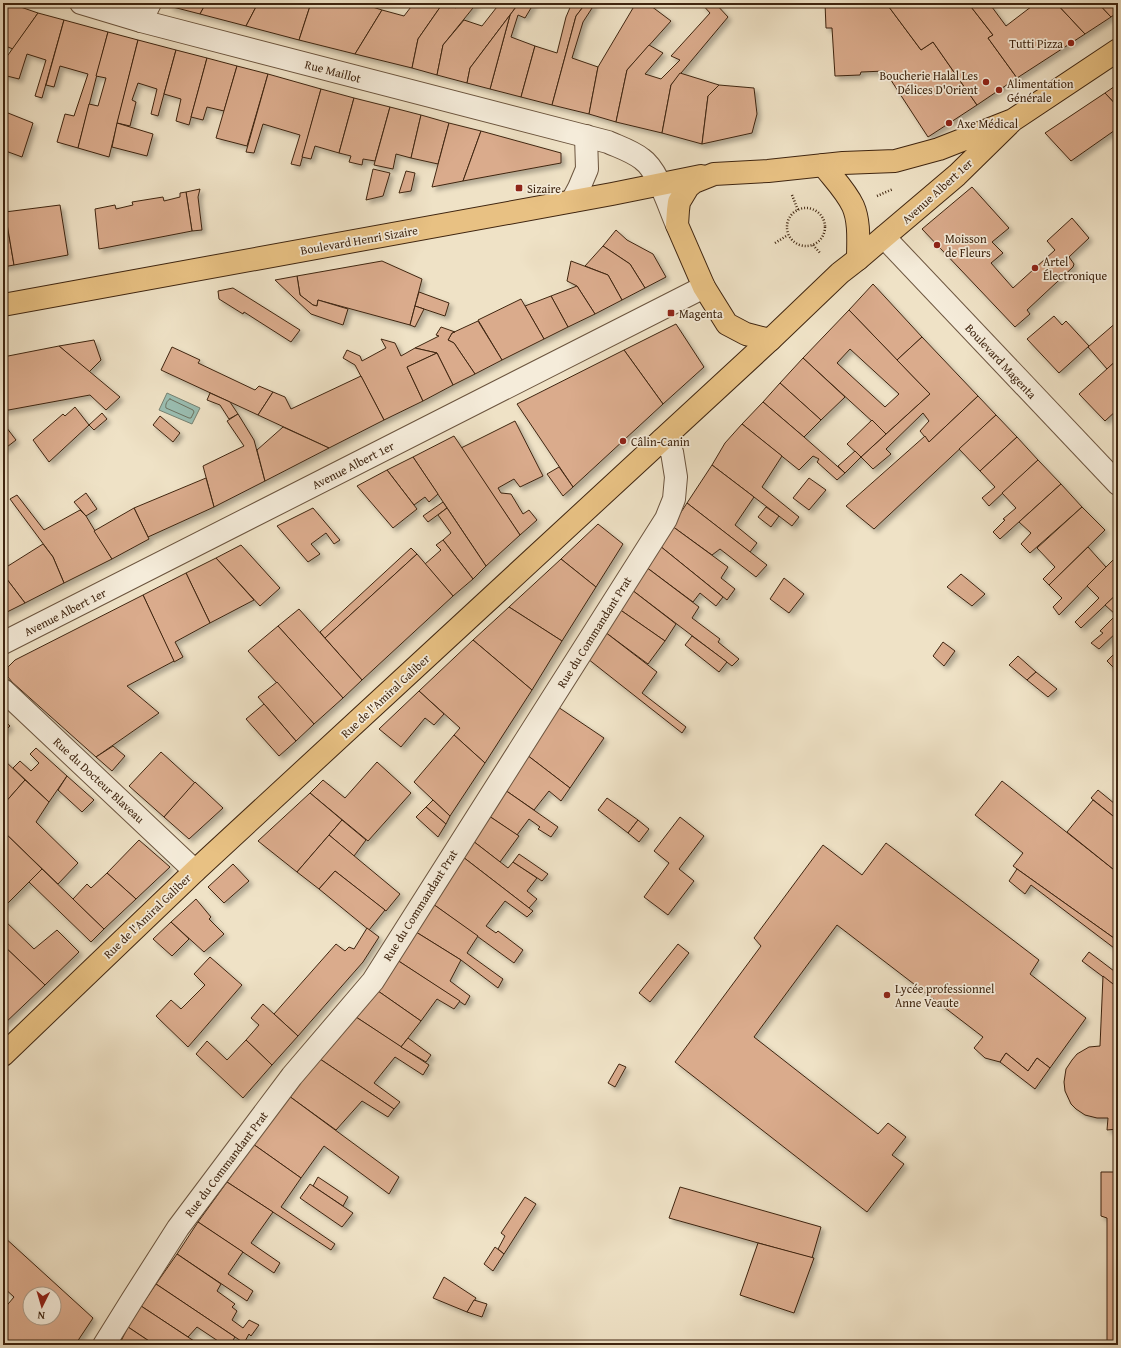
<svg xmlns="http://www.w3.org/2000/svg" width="1121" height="1348" viewBox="0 0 1121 1348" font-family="'Gentium Book Plus',serif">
<defs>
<filter id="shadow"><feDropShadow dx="3.5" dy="3.5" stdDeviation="2" flood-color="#0004"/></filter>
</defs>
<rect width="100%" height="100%" fill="#efe2c6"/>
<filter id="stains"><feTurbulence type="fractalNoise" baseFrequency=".005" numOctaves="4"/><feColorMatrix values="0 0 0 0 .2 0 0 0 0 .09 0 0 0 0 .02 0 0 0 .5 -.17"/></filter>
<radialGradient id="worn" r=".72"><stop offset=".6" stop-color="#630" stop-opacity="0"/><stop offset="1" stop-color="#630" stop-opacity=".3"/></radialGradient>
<polygon fill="#9abeb2" stroke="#768171" points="167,393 200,408 192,424 159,410"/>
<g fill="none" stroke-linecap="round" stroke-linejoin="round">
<path stroke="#6c7261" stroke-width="1" d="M170,399L193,410L194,412L191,418H189L166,408C165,405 167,400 170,399Z"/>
</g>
<g fill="#daab8c" stroke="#3f2510" fill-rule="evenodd" filter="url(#shadow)">
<polygon points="3,3 9,3 38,13 13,49 3,45"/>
<polygon points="171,3 206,3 200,14 169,6"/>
<polygon points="206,3 258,3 246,26 200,14"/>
<polygon points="258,3 311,3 299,40 246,26"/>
<polygon points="311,3 360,3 382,10 355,54 299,40"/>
<polygon points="414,3 443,3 418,39 412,68 355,54 382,10 404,16"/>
<polygon points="443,3 448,3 456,8 460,3 477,3 443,45 437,75 412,68 418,39"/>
<polygon points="500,3 519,3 470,68 467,83 437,75 443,45 464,20 482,26"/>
<polygon points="519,3 534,3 525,18 518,15 511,37 535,46 521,97 490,89 510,15"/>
<polygon points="572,3 586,3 576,16 552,105 521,97 535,46 557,53 566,17"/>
<polygon points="586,3 592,3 594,5 583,22 572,58 598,67 589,114 552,105 576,16"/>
<polygon points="636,3 647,3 671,21 627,70 616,122 589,114 598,67"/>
<polygon points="701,3 715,3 728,17 671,85 662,133 616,122 627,70 649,45 663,53 645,74 661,79 680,60 671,56 710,13"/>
<polygon points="825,3 886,3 921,50 933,42 977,105 928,137 885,71 861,72 860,75 835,76 832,28 826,28"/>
<polygon points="886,3 968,3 993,35 988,38 1017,78 977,105 933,42 921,50"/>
<polygon points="968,3 989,3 1006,26 1036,3 1056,3 1085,34 1017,78 988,38 993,35"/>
<polygon points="1056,3 1098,3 1111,17 1085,34"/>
<polygon points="1098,3 1118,3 1118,12 1111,17"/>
<polygon points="38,13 64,20 42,98 35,96 46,60 27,54 19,79 3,75 3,62"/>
<polygon points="510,15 490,89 467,83 470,68"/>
<polygon points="64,20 108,32 78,148 57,142 65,114 74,116 88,74 60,66 54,87 46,85"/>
<polygon points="108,32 138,40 109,157 78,148 89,104 98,106 106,78 96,76"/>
<polygon points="138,40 176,50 158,116 151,114 157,89 138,83 132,100 136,102 130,126 117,123"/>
<polygon points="176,50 207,58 189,125 176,121 181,99 164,94"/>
<polygon points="207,58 237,66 224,111 207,107 203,120 191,117"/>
<polygon points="237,66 268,74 247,146 216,138"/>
<polygon points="680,73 719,85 708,96 702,144 662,133 671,85"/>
<polygon points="268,74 321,89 300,166 291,164 300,135 263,124 254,153 246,152"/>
<polygon points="1118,84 1118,107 1105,93"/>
<polygon points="719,85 754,88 757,114 752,133 702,144 708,96"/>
<polygon points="321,89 354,98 339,153 315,146 311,159 302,157"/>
<polygon points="1105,93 1118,107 1118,128 1071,161 1045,133"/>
<polygon points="354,98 390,107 375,161 363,159 362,165 349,162 351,156 339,153"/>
<polygon points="390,107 421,115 411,158 396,154 393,169 374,165"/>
<polygon points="3,111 33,123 22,157 3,150"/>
<polygon points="421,115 449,123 438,164 411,158"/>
<polygon points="117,123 153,134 147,156 112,147"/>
<polygon points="449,123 481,131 463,181 432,187"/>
<polygon points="481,131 561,153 561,163 463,181"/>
<polygon points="373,169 390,173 383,196 366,200"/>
<polygon points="406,171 415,173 411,191 399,193"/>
<polygon points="972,187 1009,228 992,242 1003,253 991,263 1013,288 1055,250 1047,241 1072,218 1089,238 1069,257 1074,264 1073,267 1027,310 1030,314 1015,327 922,229"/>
<polygon points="200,189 198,197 202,230 192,231 186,192"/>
<polygon points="186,192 192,231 99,249 95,209 115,205 116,209 133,205 132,202 163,197 164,201 180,197 180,193"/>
<polygon points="3,205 5,212 14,265 3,267"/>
<polygon points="60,205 68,255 14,265 5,212"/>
<polygon points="616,230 627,240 653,254 666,277 645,288 630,264 603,246"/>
<polygon points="603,246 630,264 645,288 622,300 608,275 585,266"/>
<polygon points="382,261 422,279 410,325 318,300 317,306 313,305 300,295 297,276"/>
<polygon points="571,261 608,275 622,300 595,314 577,286 567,281"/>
<polygon points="297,276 300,295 313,305 317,306 318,300 348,309 343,325 311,314 275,280"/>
<polygon points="873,284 922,337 897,360 849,310"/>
<polygon points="577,286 595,314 568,327 551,296"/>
<polygon points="233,288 300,330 291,342 244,312 243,314 219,299 218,291"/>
<polygon points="419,292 449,303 445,316 415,306"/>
<polygon points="551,296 568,327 544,339 525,306"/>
<polygon points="521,299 544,339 502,360 478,320"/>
<polygon points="415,306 424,309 415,327 410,325"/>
<path d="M849,310L930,394L886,434L803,358ZM850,349L899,394L885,407L837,363Z"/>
<polygon points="1054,316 1062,325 1066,321 1089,346 1059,373 1027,339"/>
<polygon points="478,321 502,360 475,374 454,343 448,340 452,333"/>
<polygon points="1118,321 1118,359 1107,369 1088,347"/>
<polygon points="676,324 704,367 663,404 624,350"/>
<polygon points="441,327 455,332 452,333 448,340 454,343 475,374 453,385 437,353 415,348 439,336 436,335"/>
<polygon points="922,337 978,396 929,442 920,431 929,421 923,413 886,449 891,454 873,469 861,457 930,394 897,360"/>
<polygon points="381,339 395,343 401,356 415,348 437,353 407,367 423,401 384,420 355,365 343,358 347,350 360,356 362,361 386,348"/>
<polygon points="94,340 101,360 89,372 59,346"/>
<polygon points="59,346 120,397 106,410 90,395 3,411 3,357"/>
<polygon points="172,347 200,360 198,363 255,390 259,386 273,392 258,415 161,370"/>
<polygon points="624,350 663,404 573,487 517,404"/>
<polygon points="437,353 453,385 423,401 407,367"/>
<polygon points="803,358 845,397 821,420 780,383"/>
<polygon points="1118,359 1118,409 1105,421 1079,394"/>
<polygon points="361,376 384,420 329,448 258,415 273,392 285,397 291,409"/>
<polygon points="780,383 821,420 804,437 763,402"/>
<polygon points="210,393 230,402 238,414 229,419 220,405 207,400"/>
<polygon points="978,396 996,415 874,529 846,506 925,436 929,442"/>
<polygon points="763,402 804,437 845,473 837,480 817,462 819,459 813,456 799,470 742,424"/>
<polygon points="75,407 89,425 49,462 33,440 63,414 65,416"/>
<polygon points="102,413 107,419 94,430 89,425"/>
<polygon points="238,414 254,440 265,481 214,507 203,466 244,446 227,421"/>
<polygon points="996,415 1017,437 980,471 959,449"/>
<polygon points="160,416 180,433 173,442 153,425"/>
<polygon points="872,420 886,434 861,457 847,444"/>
<polygon points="515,421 543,476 520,487 514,479 498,488 501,493 511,494 523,514 529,510 537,520 520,535 461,448"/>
<polygon points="3,423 16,440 3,450"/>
<polygon points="742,424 782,456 762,487 799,517 792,526 712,465 725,443"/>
<polygon points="283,427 329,448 265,481 257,450"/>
<polygon points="454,436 520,535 486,566 413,457"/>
<polygon points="1017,437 1038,460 989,506 982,498 995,487 980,471"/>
<polygon points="855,451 861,457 845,473 838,466"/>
<polygon points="413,457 438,494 429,502 425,497 414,505 387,470"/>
<polygon points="1038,460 1061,484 1000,539 993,532 1005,520 1003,519 1016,508 1002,493"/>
<polygon points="712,465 754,497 735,525 757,543 750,552 687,503"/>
<polygon points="559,467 573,487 563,496 547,474"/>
<polygon points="387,470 417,509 393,528 357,486"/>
<polygon points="206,478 214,507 148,537 134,508"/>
<polygon points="809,478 826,490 809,510 793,498"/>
<polygon points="1061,484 1082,507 1030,553 1021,544 1031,533 1019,522"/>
<polygon points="86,493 97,509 86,516 74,502"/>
<polygon points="17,495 44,530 80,510 86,516 112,559 64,583 53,557 10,499"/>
<polygon points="443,502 447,508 428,522 423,516"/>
<polygon points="687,503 767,565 756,577 720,549 712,555 672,526"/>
<polygon points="766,507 779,516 771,527 758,517"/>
<polygon points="1082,507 1105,530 1049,585 1043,579 1055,567 1037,548"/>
<polygon points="134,508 149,539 112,559 94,531"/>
<polygon points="313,508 340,540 334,544 326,533 311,544 320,554 308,562 277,526"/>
<polygon points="447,508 486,566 473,579 443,540 451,533 438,515"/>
<polygon points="598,524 623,544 596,587 561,559"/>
<polygon points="672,526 728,567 721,578 735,589 727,600 660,546"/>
<polygon points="443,540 473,579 453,596 425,564 441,550 436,545"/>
<polygon points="43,544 53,557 64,583 25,603 3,574 3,559 8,566"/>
<polygon points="241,545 280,588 260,606 216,558"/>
<polygon points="660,546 723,597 716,606 700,593 693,602 646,567"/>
<polygon points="1088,547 1106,567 1059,615 1053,607 1062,598 1049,585"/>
<polygon points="411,548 417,554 325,638 320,632"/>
<polygon points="417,554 453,596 362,680 325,638"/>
<polygon points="1118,555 1118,593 1081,628 1075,622 1099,598 1087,586"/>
<polygon points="216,558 254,600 210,623 186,573"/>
<polygon points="561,559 596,587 562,641 509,607"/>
<polygon points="646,567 699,607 692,618 720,639 718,642 739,659 732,666 632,590"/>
<polygon points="186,573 210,623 175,642 183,657 174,662 143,595"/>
<polygon points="3,574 25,603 3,614"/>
<polygon points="961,574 985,594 972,606 947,587"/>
<polygon points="784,578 804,594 789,613 770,599"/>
<polygon points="632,590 676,624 665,641 619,609"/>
<polygon points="1118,593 1118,631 1099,649 1091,643 1103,633 1100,631 1116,615 1105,605"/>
<polygon points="143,595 174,661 127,686 159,713 96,757 12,682 8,677 8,667 15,660"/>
<polygon points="509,607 562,641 532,690 473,640"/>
<polygon points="299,609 362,680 343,698 278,626"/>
<polygon points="619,609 665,641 648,664 605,632"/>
<polygon points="278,626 343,698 314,724 248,651"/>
<polygon points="605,632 657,672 642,693 686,727 682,733 588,659"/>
<polygon points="692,636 727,662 719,672 685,645"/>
<polygon points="473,640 532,690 485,763 454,735 460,728 419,691"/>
<polygon points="943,642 955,651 944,666 933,656"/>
<polygon points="1117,651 1118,653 1118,662 1113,667 1107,661"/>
<polygon points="1018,656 1036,672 1027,680 1009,665"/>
<polygon points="1036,672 1057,689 1048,697 1027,680"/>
<polygon points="277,682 314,724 296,741 258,697"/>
<polygon points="419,691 444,714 434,725 425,718 401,747 379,729"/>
<polygon points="264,704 296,741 279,756 246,719"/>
<polygon points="558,707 604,738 570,788 527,755"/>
<polygon points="3,719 10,726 3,733"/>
<polygon points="454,735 485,763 450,816 414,782"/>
<polygon points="113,746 125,756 112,771 96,757"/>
<polygon points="36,748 67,776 49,802 13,768 20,761 31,771 39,763 30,754"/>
<polygon points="161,752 195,783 164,817 129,786"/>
<polygon points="527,755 570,788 561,801 549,791 534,810 505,790"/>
<polygon points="3,759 25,780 3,805"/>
<polygon points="377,762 411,793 368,841 310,793 323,780 345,798"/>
<polygon points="67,776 94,800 82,812 58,790"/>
<polygon points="25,780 49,802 36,822 78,863 58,884 3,831 3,805"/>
<polygon points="1002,781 1118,873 1118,941 1013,866 1023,853 975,815"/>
<polygon points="195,782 223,808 189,839 164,817"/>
<polygon points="505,790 558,827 551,837 538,829 540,827 529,819 517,835 489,816"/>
<polygon points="1098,790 1115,804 1118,801 1118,820 1091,798"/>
<polygon points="310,793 342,820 297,872 258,841"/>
<polygon points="607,798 638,820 628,833 598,810"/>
<polygon points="433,800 450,816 446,824 426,807"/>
<polygon points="1093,800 1118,820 1118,873 1067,832"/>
<polygon points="426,807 446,824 438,837 416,817"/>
<polygon points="489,816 519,836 500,862 473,841"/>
<polygon points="680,817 704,836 679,869 694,881 668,915 644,897 669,863 654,851"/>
<polygon points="342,820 366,840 354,856 329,835"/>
<polygon points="638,820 649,829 639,842 628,833"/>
<polygon points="3,831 42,869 3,908"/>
<polygon points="329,835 400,894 386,911 335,871 319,889 297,872"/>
<polygon points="139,840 170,867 136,899 107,873"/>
<polygon points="473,841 508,868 513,862 537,878 527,891 537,899 529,908 463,857"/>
<polygon points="886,843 1039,960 1030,974 1086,1018 1050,1068 1037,1058 1028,1071 1006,1053 1000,1062 985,1058 974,1048 983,1037 837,925 754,1037 878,1134 888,1123 906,1137 892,1155 904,1164 867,1212 675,1062 761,946 754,938 823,845 862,875"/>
<polygon points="519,854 548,874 542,881 513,862"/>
<polygon points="463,857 533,911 527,917 505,901 486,926 496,933 498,931 523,950 514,963 433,904"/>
<polygon points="233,864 249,881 224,903 208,887"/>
<polygon points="42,869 104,929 91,942 29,882"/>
<polygon points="1017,869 1118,941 1118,951 1031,885 1025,894 1009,881"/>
<polygon points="335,871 385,910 369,930 319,889"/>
<polygon points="107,873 136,899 104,929 73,899 87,884 91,888"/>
<polygon points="196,899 211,917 209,919 224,934 204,952 171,922"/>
<polygon points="433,904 478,936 467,953 503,979 498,988 461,960 416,932"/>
<polygon points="3,919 34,949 57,930 79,952 45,985 3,945"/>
<polygon points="171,922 189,939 172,956 153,939"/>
<polygon points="367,928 379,937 363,962 298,1036 274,1014 336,944 345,951 349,947 354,949"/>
<polygon points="416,932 461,960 450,981 470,996 465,1005 397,960"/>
<polygon points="678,944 689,953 650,1002 639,993"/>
<polygon points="3,945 45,985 3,1025"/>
<polygon points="1089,952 1114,971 1118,966 1118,988 1082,961"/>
<polygon points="210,957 242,985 188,1047 156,1016 171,1000 181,1009 205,985 194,974"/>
<polygon points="397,960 460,1001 454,1009 437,999 421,1021 378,991"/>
<polygon points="1103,976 1118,988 1118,1129 1107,1130 1108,1118 1097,1118 1085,1115 1076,1109 1071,1104 1065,1091 1064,1082 1066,1069 1072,1060 1077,1054 1089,1047 1100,1046"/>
<polygon points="378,991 421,1021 401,1047 356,1017"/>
<polygon points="263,1004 298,1036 272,1065 246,1040 259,1025 251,1018"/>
<polygon points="356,1017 429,1065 423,1075 395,1057 374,1083 400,1102 394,1109 320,1059"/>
<polygon points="408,1038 431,1055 426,1062 401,1047"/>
<polygon points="246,1040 272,1065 243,1098 196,1054 207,1041 227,1060"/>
<polygon points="1006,1053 1028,1071 1037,1058 1050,1068 1035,1089 1000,1062"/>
<polygon points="320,1059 394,1109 388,1117 362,1101 336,1130 289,1096"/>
<polygon points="619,1064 626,1067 615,1087 608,1083"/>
<polygon points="289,1096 399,1177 389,1194 324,1146 301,1178 253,1144"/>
<polygon points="253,1144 301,1178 281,1207 335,1244 331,1250 227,1182"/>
<polygon points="1101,1172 1118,1172 1118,1344 1107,1341 1107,1218 1101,1216"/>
<polygon points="318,1177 348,1197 343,1206 313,1186"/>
<polygon points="227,1182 273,1212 251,1243 280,1263 274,1273 198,1222"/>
<polygon points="310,1184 353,1213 342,1227 300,1198"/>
<polygon points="680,1187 821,1227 812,1258 669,1218"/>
<polygon points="525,1197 536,1204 504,1254 498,1249 505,1236 501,1233"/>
<polygon points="198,1222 243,1252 228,1274 253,1291 247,1301 177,1254"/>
<path d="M3,1236L93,1318L75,1345H3V1310L14,1297L3,1287ZM30,1294H54V1318H30Z"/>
<polygon points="758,1243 814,1258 794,1313 740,1295"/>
<polygon points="495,1247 504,1254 493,1271 484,1264"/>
<polygon points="177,1254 221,1284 217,1291 235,1304 232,1307 237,1311 232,1320 243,1328 249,1320 259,1325 251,1336 249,1334 244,1343 156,1284"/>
<polygon points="444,1277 476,1298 467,1312 433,1298"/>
<polygon points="156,1284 235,1337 230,1345 224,1345 197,1327 188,1337 141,1306"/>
<polygon points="474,1300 487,1304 482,1317 467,1312"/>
<polygon points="141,1306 200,1345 155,1345 128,1327"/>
<polygon points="128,1327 155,1345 119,1345"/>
</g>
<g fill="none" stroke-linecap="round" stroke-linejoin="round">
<defs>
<g id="minor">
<path d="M81,3L141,21L608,142C619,147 632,151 642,159C658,170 669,207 677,225"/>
<polyline points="141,21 150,3"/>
<polyline points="572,201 579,188 587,169 586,136"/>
<polyline points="884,237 1118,484"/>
<polyline points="3,643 704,287"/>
<polyline points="3,690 195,871"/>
<polyline points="104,1345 132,1300 178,1228 292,1076 373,981 666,519 674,499 676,477 672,452 662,440"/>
</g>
<g id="major">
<polyline points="1013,120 939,149 895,161 843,163 768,171 714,174 694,182 688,187 679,202 678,210 677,225 704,287 727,324 746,334 770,340 840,273 858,259 957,175 1013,120 1118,50"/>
<path d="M823,165C833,178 846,191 853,206C860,222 858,242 858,259"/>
<polyline points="3,305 612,194 701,176"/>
<polyline points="3,1055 195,871 770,340"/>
</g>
</defs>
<use href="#minor" stroke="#6b543e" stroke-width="24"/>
<use href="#major" stroke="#3f2510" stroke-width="24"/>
<g stroke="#3f2510" stroke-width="2.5" stroke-dasharray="1 2" stroke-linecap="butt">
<polyline points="792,195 798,210"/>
<polyline points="877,196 893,189"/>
<circle cx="806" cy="227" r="19"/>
<polyline points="775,243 788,235"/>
<polyline points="813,245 821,254"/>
</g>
<use href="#minor" stroke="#f5ecda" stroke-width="22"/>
<use href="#major" stroke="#e8c183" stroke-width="22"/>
</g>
<g fill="#8f2418" stroke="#f5ecda" stroke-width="1.5">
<circle cx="1071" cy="43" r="4"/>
<circle cx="986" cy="82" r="4"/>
<circle cx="999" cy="90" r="4"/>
<circle cx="949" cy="123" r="4"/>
<rect x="515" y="184" width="8" height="8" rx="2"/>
<circle cx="937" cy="245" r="4"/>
<circle cx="1035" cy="268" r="4"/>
<rect x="667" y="309" width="8" height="8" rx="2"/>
<circle cx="623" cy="441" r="4"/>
<circle cx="887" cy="995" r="4"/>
</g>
<g text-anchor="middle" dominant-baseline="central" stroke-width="3.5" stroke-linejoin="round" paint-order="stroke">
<g font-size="12" fill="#3f2510" stroke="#f5ecda" text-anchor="start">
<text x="1063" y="43" text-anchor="end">Tutti Pizza</text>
<text x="978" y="75" text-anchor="end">Boucherie Halal Les<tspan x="978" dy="14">Délices D'Orient</tspan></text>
<text x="1007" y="83">Alimentation<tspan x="1007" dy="14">Générale</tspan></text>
<text x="957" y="123">Axe Médical</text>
<text x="527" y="188">Sizaire</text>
<text x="945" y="238">Moisson<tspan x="945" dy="14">de Fleurs</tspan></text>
<text x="1043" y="261">Artel<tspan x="1043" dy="14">Électronique</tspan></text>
<text x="679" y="313">Magenta</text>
<text x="631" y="441">Câlin-Canin</text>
<text x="895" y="988">Lycée professionnel<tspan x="895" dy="14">Anne Veaute</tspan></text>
</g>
<g font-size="12" fill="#3f2510" stroke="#f5ecda">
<text transform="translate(333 71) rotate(15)">Rue Maillot</text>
<text transform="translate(937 191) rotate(-42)">Avenue Albert 1er</text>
<text transform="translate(359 240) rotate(-10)">Boulevard Henri Sizaire</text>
<text transform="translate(1001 361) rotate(47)">Boulevard Magenta</text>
<text transform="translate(353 465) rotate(-27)">Avenue Albert 1er</text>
<text transform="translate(65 612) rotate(-27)">Avenue Albert 1er</text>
<text transform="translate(594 632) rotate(-58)">Rue du Commandant Prat</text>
<text transform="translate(385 696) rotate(-43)">Rue de l'Amiral Galiber</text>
<text transform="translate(99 780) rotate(43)">Rue du Docteur Blaveau</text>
<text transform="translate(420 905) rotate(-58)">Rue du Commandant Prat</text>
<text transform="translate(147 916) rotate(-44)">Rue de l'Amiral Galiber</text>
<text transform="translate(226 1164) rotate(-53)">Rue du Commandant Prat</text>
</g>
</g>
<rect width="1121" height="1348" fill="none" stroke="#efe2c6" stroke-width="16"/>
<rect x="4" y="4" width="1113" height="1340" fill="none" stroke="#3f2510" stroke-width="2"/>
<rect x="8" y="8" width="1105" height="1332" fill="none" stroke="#3f2510"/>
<g transform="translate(42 1306) rotate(185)"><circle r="19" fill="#f5ecda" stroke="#ac9c89"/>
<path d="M0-3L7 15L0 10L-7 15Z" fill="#8f2418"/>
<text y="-6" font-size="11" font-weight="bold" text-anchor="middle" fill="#3f2510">N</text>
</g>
<rect width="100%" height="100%" filter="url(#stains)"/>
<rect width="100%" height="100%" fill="url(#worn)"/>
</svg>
